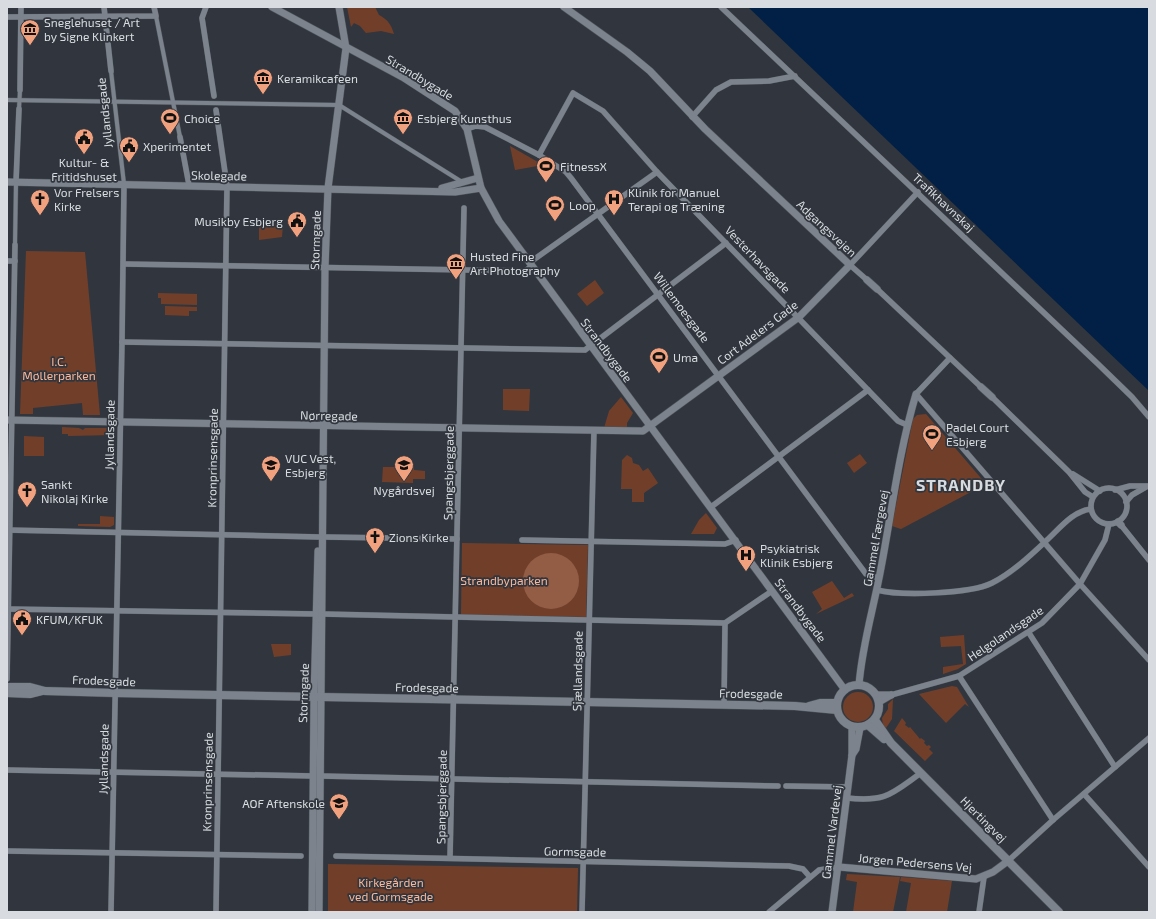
<svg xmlns="http://www.w3.org/2000/svg" width="1156" height="919" viewBox="0 0 1156 919" font-family="'Exo 2',sans-serif">
<rect width="100%" height="100%" fill="#31363e"/>
<g fill="#713f29">
<path d="M347,7H375L379,15C388,20 391,24 394,34L381,31L366,33L360,26L354,23L351,27Z"/>
<polygon points="510,146 543,165 515,170"/>
<polygon points="259,219 266,224 283,224 282,237 259,240"/>
<polygon points="26,251 85,252 100,415 83,415 82,403 33,408 33,414 20,414"/>
<polygon points="595,280 604,293 587,306 577,294"/>
<polygon points="158,293 197,294 197,305 161,304 161,298 158,298"/>
<polygon points="165,306 197,307 197,311 189,311 189,316 165,315"/>
<polygon points="503,389 530,389 529,411 503,410"/>
<polygon points="621,397 633,413 627,423 627,429 604,428 609,411"/>
<polygon points="926,414 986,484 901,529 892,526 913,419 917,415"/>
<polygon points="62,427 79,428 83,430 85,428 113,428 114,435 68,436 68,434 62,434"/>
<polygon points="24,436 44,437 44,456 24,456"/>
<polygon points="860,454 867,463 854,473 847,463"/>
<polygon points="627,455 632,458 633,463 639,465 643,471 648,468 658,483 644,493 644,502 632,502 632,489 621,489 622,460"/>
<polygon points="401,463 414,464 414,470 425,471 425,479 413,479 413,483 382,482 383,467 401,467"/>
<polygon points="706,513 717,528 714,534 691,534 699,520"/>
<polygon points="100,516 114,517 114,525 110,527 78,526 78,524 100,524"/>
<polygon points="462,543 588,545 586,617 461,615"/>
<polygon points="832,581 844,598 852,593 854,596 816,614 822,609 812,592"/>
<polygon points="964,635 966,664 958,669 943,674 943,667 963,664 961,646 941,647 940,637"/>
<polygon points="271,644 291,644 291,655 274,657"/>
<polygon points="952,686 957,687 969,707 965,704 946,723 919,694"/>
<circle cx="858" cy="707" r="15"/>
<polygon points="893,699 892,719 886,728 883,725 882,718 888,709 888,704"/>
<polygon points="902,718 906,723 905,725 909,728 910,727 920,739 921,738 925,741 924,743 927,746 929,745 931,747 929,749 933,753 925,761 894,731"/>
<polygon points="328,864 578,868 577,912 328,912"/>
<polygon points="847,874 900,877 893,912 853,912 857,882 846,880"/>
<polygon points="901,877 952,881 947,912 906,912 911,883 900,881"/>
</g>
<circle fill="#935d45" cx="551" cy="581" r="28"/>
<polygon fill="#022046" points="748,7 1149,7 1149,391"/>
<g fill="none" stroke-linecap="round" stroke-linejoin="round">
<defs>
<g id="pedestrian">
<polyline points="156,16 180,137"/>
<polyline points="111,71 124,184"/>
<polyline points="7,100 339,105 462,182"/>
<polyline points="19,109 20,90"/>
<polyline points="15,245 16,182"/>
</g>
<g id="minor">
<polyline points="104,7 111,71"/>
<polyline points="206,7 202,18 214,96"/>
<polyline points="721,7 1098,364 1132,397 1149,417"/>
<polyline points="7,17 156,16 154,7"/>
<polyline points="20,90 21,7"/>
<polyline points="216,110 227,186 216,912"/>
<polyline points="692,117 716,90 731,82 769,81 795,76"/>
<polyline points="467,129 476,126 485,127 539,155 566,172 571,178 866,574 879,578"/>
<polyline points="180,137 189,185"/>
<polyline points="539,155 573,93 603,111 657,172 868,390 898,421 907,425"/>
<polyline points="16,182 19,109"/>
<polyline points="7,261 15,261"/>
<polyline points="529,263 657,172"/>
<polyline points="124,264 525,271 532,266"/>
<polyline points="867,280 850,265 918,192"/>
<polyline points="877,289 981,387"/>
<polyline points="122,342 585,350 726,243"/>
<polyline points="950,358 916,394 1080,584 1149,660"/>
<polyline points="992,397 1069,472 1085,492 1093,497"/>
<polyline points="1073,474 1100,491"/>
<circle cx="1109" cy="506" r="18"/>
<polyline points="1115,490 1130,486 1149,486"/>
<polyline points="1126,502 1132,495 1146,487"/>
<polyline points="711,507 868,390"/>
<polyline points="1121,525 1149,560"/>
<polyline points="7,530 319,537"/>
<polyline points="324,537 457,539"/>
<polyline points="522,540 725,544 736,540"/>
<path d="M877,590C901,596 970,594 992,583C1012,573 1031,555 1047,540C1060,528 1073,511 1091,509"/>
<polyline points="7,609 317,614"/>
<polyline points="323,614 725,623"/>
<polyline points="1029,633 1115,767"/>
<polyline points="959,676 1053,820"/>
<polyline points="7,679 15,245"/>
<polyline points="891,695 959,676 1042,623 1080,584 1105,540 1109,524"/>
<polyline points="724,705 725,623 772,591"/>
<polyline points="7,770 313,776"/>
<polyline points="321,776 778,786"/>
<polyline points="786,786 848,787"/>
<polyline points="1084,794 1149,867"/>
<path d="M847,798C887,802 891,794 921,773"/>
<polyline points="7,851 301,856"/>
<polyline points="336,856 789,866 803,869 810,877"/>
<polyline points="450,858 464,208"/>
<polyline points="1008,861 1053,820 1149,738"/>
<polyline points="111,912 122,342 124,184"/>
<polyline points="582,912 594,430"/>
<polyline points="769,912 819,870 839,867"/>
<polyline points="979,912 984,877"/>
</g>
<g id="tertiary">
<polyline points="272,7 404,78 455,111 467,129 481,188 499,221 845,690"/>
<polyline points="7,182 455,192 481,188"/>
<polyline points="442,188 478,178"/>
<polyline points="867,280 877,289"/>
<polyline points="981,387 992,397"/>
<polyline points="7,420 643,431 799,317 850,265 705,129 650,71 627,52 564,7"/>
<polyline points="1118,522 1121,525"/>
<path d="M859,685C862,645 874,607 881,568C892,510 899,451 916,394"/>
<polyline points="876,695 891,695"/>
<polyline points="879,702 891,695"/>
<polyline points="852,755 856,749 860,728"/>
<polyline points="839,867 976,879 993,872 1008,861"/>
<polyline points="312,912 314,697 318,551"/>
<polyline points="319,912 325,268 328,188 346,48 339,7"/>
<polyline points="832,912 852,755 852,727"/>
</g>
<g id="secondary">
<circle cx="858" cy="706" r="21"/>
<polyline points="7,687 30,687 45,691 115,693 795,706 837,710"/>
<polyline points="7,693 30,694 42,691"/>
<polyline points="809,706 820,703 837,703"/>
<polyline points="875,720 891,743 1059,912"/>
<polyline points="868,725 884,739"/>
</g>
</defs>
<use href="#pedestrian" stroke="#4e535a" stroke-width="5"/>
<use href="#minor" stroke="#4e535a" stroke-width="6"/>
<use href="#tertiary" stroke="#4e535a" stroke-width="8"/>
<use href="#secondary" stroke="#4e535a" stroke-width="9"/>
<use href="#pedestrian" stroke="#7c838c" stroke-width="4"/>
<use href="#minor" stroke="#7c838c" stroke-width="5.5"/>
<use href="#tertiary" stroke="#7c838c" stroke-width="7"/>
<use href="#secondary" stroke="#7c838c" stroke-width="8"/>
</g>
<defs>
<symbol id="museum-pin" viewBox="-11 -11 22 30"><path d="M0 17L-7.5 6A9.5 9.5 0 1 1 7.5 6Z" fill="#f1a17e" stroke="#31363e"/><path d="M0-6L6-3V-2H-6V-3ZM-5-1h2V3h-2ZM-1-1h2V3h-2ZM3-1h2V3H3ZM-6 4H6V6H-6Z" fill="#111"/></symbol>
<symbol id="stadium-pin" viewBox="-11 -11 22 30"><path d="M0 17L-7.5 6A9.5 9.5 0 1 1 7.5 6Z" fill="#f1a17e" stroke="#31363e"/><path d="M0-5a6.5 5 0 1 0 0 10a6.5 5 0 1 0 0-10ZM-3.5-1.8h7v3.6h-7Z" fill="#111"/></symbol>
<symbol id="civic-pin" viewBox="-11 -11 22 30"><path d="M0 17L-7.5 6A9.5 9.5 0 1 1 7.5 6Z" fill="#f1a17e" stroke="#31363e"/><path d="M-.6-6.5H3V-4.5H.6V-3L4-1V1h2V6H-6V1h2V-1L-.6-3ZM-1.2 2.5V6h2.4V2.5Z" fill="#111"/></symbol>
<symbol id="church-pin" viewBox="-11 -11 22 30"><path d="M0 17L-7.5 6A9.5 9.5 0 1 1 7.5 6Z" fill="#f1a17e" stroke="#31363e"/><path d="M-1.2-6h2.4v3.5h3.3v2.4h-3.3V6h-2.4V-.1h-3.3v-2.4h3.3Z" fill="#111"/></symbol>
<symbol id="hospital-pin" viewBox="-11 -11 22 30"><path d="M0 17L-7.5 6A9.5 9.5 0 1 1 7.5 6Z" fill="#f1a17e" stroke="#31363e"/><path d="M-5-5h3v3.5h4V-5h3V5h-3V1.5h-4V5h-3Z" fill="#111"/></symbol>
<symbol id="school-pin" viewBox="-11 -11 22 30"><path d="M0 17L-7.5 6A9.5 9.5 0 1 1 7.5 6Z" fill="#f1a17e" stroke="#31363e"/><path d="M0-5L7-2L0 1L-7-2ZM-4 1L0 2.5L4 1V4Q0 6-4 4Z" fill="#111"/></symbol>
</defs>
<g fill-rule="evenodd">
<use href="#museum-pin" x="19" y="18" width="22" height="30"/>
<use href="#museum-pin" x="252" y="67" width="22" height="30"/>
<use href="#stadium-pin" x="159" y="107" width="22" height="30"/>
<use href="#museum-pin" x="392" y="107" width="22" height="30"/>
<use href="#civic-pin" x="73" y="127" width="22" height="30"/>
<use href="#civic-pin" x="118" y="135" width="22" height="30"/>
<use href="#stadium-pin" x="535" y="155" width="22" height="30"/>
<use href="#church-pin" x="29" y="188" width="22" height="30"/>
<use href="#hospital-pin" x="603" y="188" width="22" height="30"/>
<use href="#stadium-pin" x="544" y="194" width="22" height="30"/>
<use href="#civic-pin" x="286" y="210" width="22" height="30"/>
<use href="#museum-pin" x="445" y="252" width="22" height="30"/>
<use href="#stadium-pin" x="648" y="346" width="22" height="30"/>
<use href="#stadium-pin" x="921" y="423" width="22" height="30"/>
<use href="#school-pin" x="260" y="454" width="22" height="30"/>
<use href="#school-pin" x="393" y="454" width="22" height="30"/>
<use href="#church-pin" x="16" y="480" width="22" height="30"/>
<use href="#church-pin" x="364" y="526" width="22" height="30"/>
<use href="#hospital-pin" x="735" y="544" width="22" height="30"/>
<use href="#civic-pin" x="11" y="608" width="22" height="30"/>
<use href="#school-pin" x="328" y="792" width="22" height="30"/>
</g>
<g text-anchor="middle" dominant-baseline="central" stroke-width="3.5" stroke-linejoin="round" paint-order="stroke">
<g font-size="12" fill="#d8dce1" stroke="#31363e" text-anchor="start">
<text x="44" y="22">Sneglehuset / Art<tspan x="44" dy="14">by Signe Klinkert</tspan></text>
<text x="277" y="78">Keramikcafeen</text>
<text x="184" y="118">Choice</text>
<text x="417" y="118">Esbjerg Kunsthus</text>
<text x="143" y="146">Xperimentet</text>
<text x="84" y="162" text-anchor="middle">Kultur- &amp;<tspan x="84" dy="14">Fritidshuset</tspan></text>
<text x="560" y="166">FitnessX</text>
<text x="54" y="192">Vor Frelsers<tspan x="54" dy="14">Kirke</tspan></text>
<text x="628" y="192">Klinik for Manuel<tspan x="628" dy="14">Terapi og Træning</tspan></text>
<text x="569" y="205">Loop</text>
<text x="283" y="221" text-anchor="end">Musikby Esbjerg</text>
<text x="470" y="256">Husted Fine<tspan x="470" dy="14">Art Photography</tspan></text>
<text x="673" y="357">Uma</text>
<text x="946" y="427">Padel Court<tspan x="946" dy="14">Esbjerg</tspan></text>
<text x="285" y="458">VUC Vest,<tspan x="285" dy="14">Esbjerg</tspan></text>
<text x="41" y="484">Sankt<tspan x="41" dy="14">Nikolaj Kirke</tspan></text>
<text x="404" y="490" text-anchor="middle">Nygårdsvej</text>
<text x="389" y="537">Zions Kirke</text>
<text x="760" y="548">Psykiatrisk<tspan x="760" dy="14">Klinik Esbjerg</tspan></text>
<text x="36" y="619">KFUM/KFUK</text>
<text x="325" y="803" text-anchor="end">AOF Aftenskole</text>
</g>
<g font-size="12" fill="#d8dce1" stroke="#31363e">
<text transform="translate(420 77) rotate(31)">Strandbygade</text>
<text transform="translate(104 113) rotate(-96)">Jyllandsgade</text>
<text transform="translate(219 175) rotate(1)">Skolegade</text>
<text transform="translate(944 202) rotate(43)">Trafikhavnskaj</text>
<text transform="translate(827 228) rotate(43)">Adgangsvejen</text>
<text transform="translate(315 240) rotate(-88)">Stormgade</text>
<text transform="translate(758 259) rotate(46)">Vesterhavsgade</text>
<text transform="translate(682 307) rotate(53)">Willemoesgade</text>
<text transform="translate(757 332) rotate(-37)">Cort Adelers Gade</text>
<text transform="translate(607 350) rotate(53)">Strandbygade</text>
<text transform="translate(329 415) rotate(1)">Nørregade</text>
<text transform="translate(109 435) rotate(-89)">Jyllandsgade</text>
<text transform="translate(212 458) rotate(-89)">Kronprinsensgade</text>
<text transform="translate(448 473) rotate(-89)">Spangsbjerggade</text>
<text transform="translate(875 538) rotate(-80)">Gammel Færgevej</text>
<text transform="translate(801 610) rotate(53)">Strandbygade</text>
<text transform="translate(1005 633) rotate(-34)">Helgolandsgade</text>
<text transform="translate(577 671) rotate(-89)">Sjællandsgade</text>
<text transform="translate(104 680) rotate(2)">Frodesgade</text>
<text transform="translate(427 687) rotate(1)">Frodesgade</text>
<text transform="translate(303 693) rotate(-88)">Stormgade</text>
<text transform="translate(751 693) rotate(1)">Frodesgade</text>
<text transform="translate(103 759) rotate(-89)">Jyllandsgade</text>
<text transform="translate(207 782) rotate(-89)">Kronprinsensgade</text>
<text transform="translate(441 797) rotate(-89)">Spangsbjerggade</text>
<text transform="translate(984 819) rotate(45)">Hjertingvej</text>
<text transform="translate(831 832) rotate(-83)">Gammel Vardevej</text>
<text transform="translate(575 851) rotate(1)">Gormsgade</text>
<text transform="translate(915 862) rotate(5)">Jørgen Pedersens Vej</text>
</g>
<g font-size="12" fill="#fab799" stroke="#31363e">
<text x="59" y="361">I.C.<tspan x="59" dy="14">Møllerparken</tspan></text>
<text x="504" y="580">Strandbyparken</text>
<text x="391" y="882">Kirkegården<tspan x="391" dy="14">ved Gormsgade</tspan></text>
</g>
<g font-size="16" font-weight="bold" letter-spacing="1" fill="#d8dce1" stroke="#31363e">
<text x="961" y="484">STRANDBY</text>
</g>
</g>
<rect width="1156" height="919" fill="none" stroke="#d8dce1" stroke-width="16"/>
</svg>
